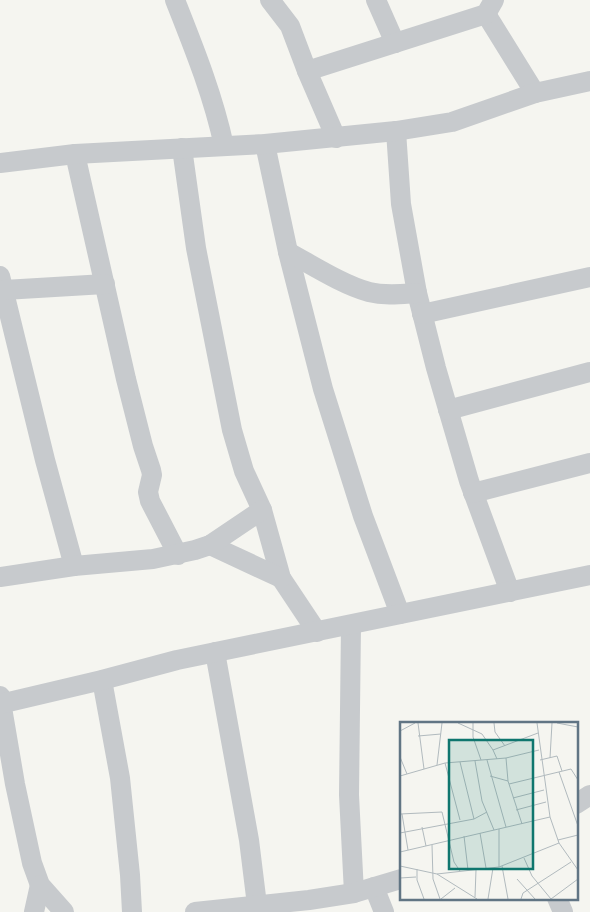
<svg xmlns="http://www.w3.org/2000/svg" width="590" height="912" viewBox="0 0 590 912" font-family="Quicksand,sans-serif">
<rect width="100%" height="100%" fill="#f5f5f0"/>
<g fill="none" stroke-linecap="round" stroke-linejoin="round">
<g stroke="#c7cacd" stroke-width="20">
<path d="M175,0C194,48 213,95 224,146"/>
<polyline points="270,0 290,26 307,71"/>
<polyline points="376,0 395,43"/>
<polyline points="486,14 535,93"/>
<polyline points="396,131 401,204 417,293 436,368 469,481 510,592"/>
<polyline points="336,138 307,71 486,14 494,0"/>
<polyline points="265,144 288,252 323,389 363,516 400,614"/>
<polyline points="182,148 196,248 232,430 244,471 262,510 281,578 317,632"/>
<polyline points="75,154 126,379 143,446 151,470 152,475 148,492 150,501 178,555"/>
<polyline points="0,163 75,154 265,144 396,131 452,122 535,93 590,81"/>
<path d="M288,252C312,265 343,285 369,292C385,296 401,294 417,293"/>
<polyline points="0,276 45,460 74,566"/>
<polyline points="4,290 105,284"/>
<polyline points="422,314 590,277"/>
<polyline points="448,410 590,372"/>
<polyline points="473,493 590,463"/>
<polyline points="210,545 281,578"/>
<polyline points="0,577 74,566 153,559 195,550 210,545 262,510"/>
<polyline points="351,625 349,795 354,893"/>
<polyline points="215,652 249,840 257,905"/>
<polyline points="102,680 120,778 130,875 132,912"/>
<polyline points="0,696 15,784 32,863 40,885 64,912"/>
<polyline points="0,704 102,680 177,660 590,575"/>
<polyline points="576,804 590,795"/>
<polyline points="374,887 384,912"/>
<polyline points="557,898 563,912"/>
<polyline points="34,912 40,885"/>
<polyline points="195,912 309,900 354,893 401,879"/>
</g>
</g>
<g transform="translate(400 722)">
<rect width="178" height="178" fill="#f5f5f0"/>
<path fill="none" stroke="#b1babe" stroke-width="1" d="M18,1L24,47M58,1L82,12L93,28M73,1V15L81,38M94,1L95,10L105,24M137,1L150,95L159,121L178,148M157,1L178,5M0,9L15,1M18,14L41,12M0,35L7,52M106,36L108,59L122,102M150,36L152,1M97,37L93,28L138,11M87,38L106,105M140,38L157,34L162,49M75,39L82,79L94,108M60,40L74,97M45,41L60,98M37,43L42,1M159,50L178,104M0,54L45,41L106,36L139,28M90,54L108,59M109,62L171,47L178,58M113,76L144,68M116,88L146,80M0,92L42,90L54,140L60,149M2,92L8,128M22,105L26,124M99,107V145M0,111L74,97L87,90M80,111L86,146M64,114L68,148M158,118L178,113M32,123L33,157L40,177M0,130L150,95M124,136L132,154L151,177M0,144L37,152L77,177M102,144L108,177M17,147V158L24,177M37,152L99,145L159,121M0,156L16,155M117,157L135,177M75,175L76,148M41,177L55,166M88,177L93,146M121,177L123,171L171,140M151,177L178,157"/>
<path fill="#0f766e" fill-opacity="0.15" stroke="#0f766e" stroke-width="2.5" d="M49,18H133V147H49Z"/>
<rect width="178" height="178" fill="none" stroke="#617584" stroke-width="2.5"/>
</g>
</svg>
